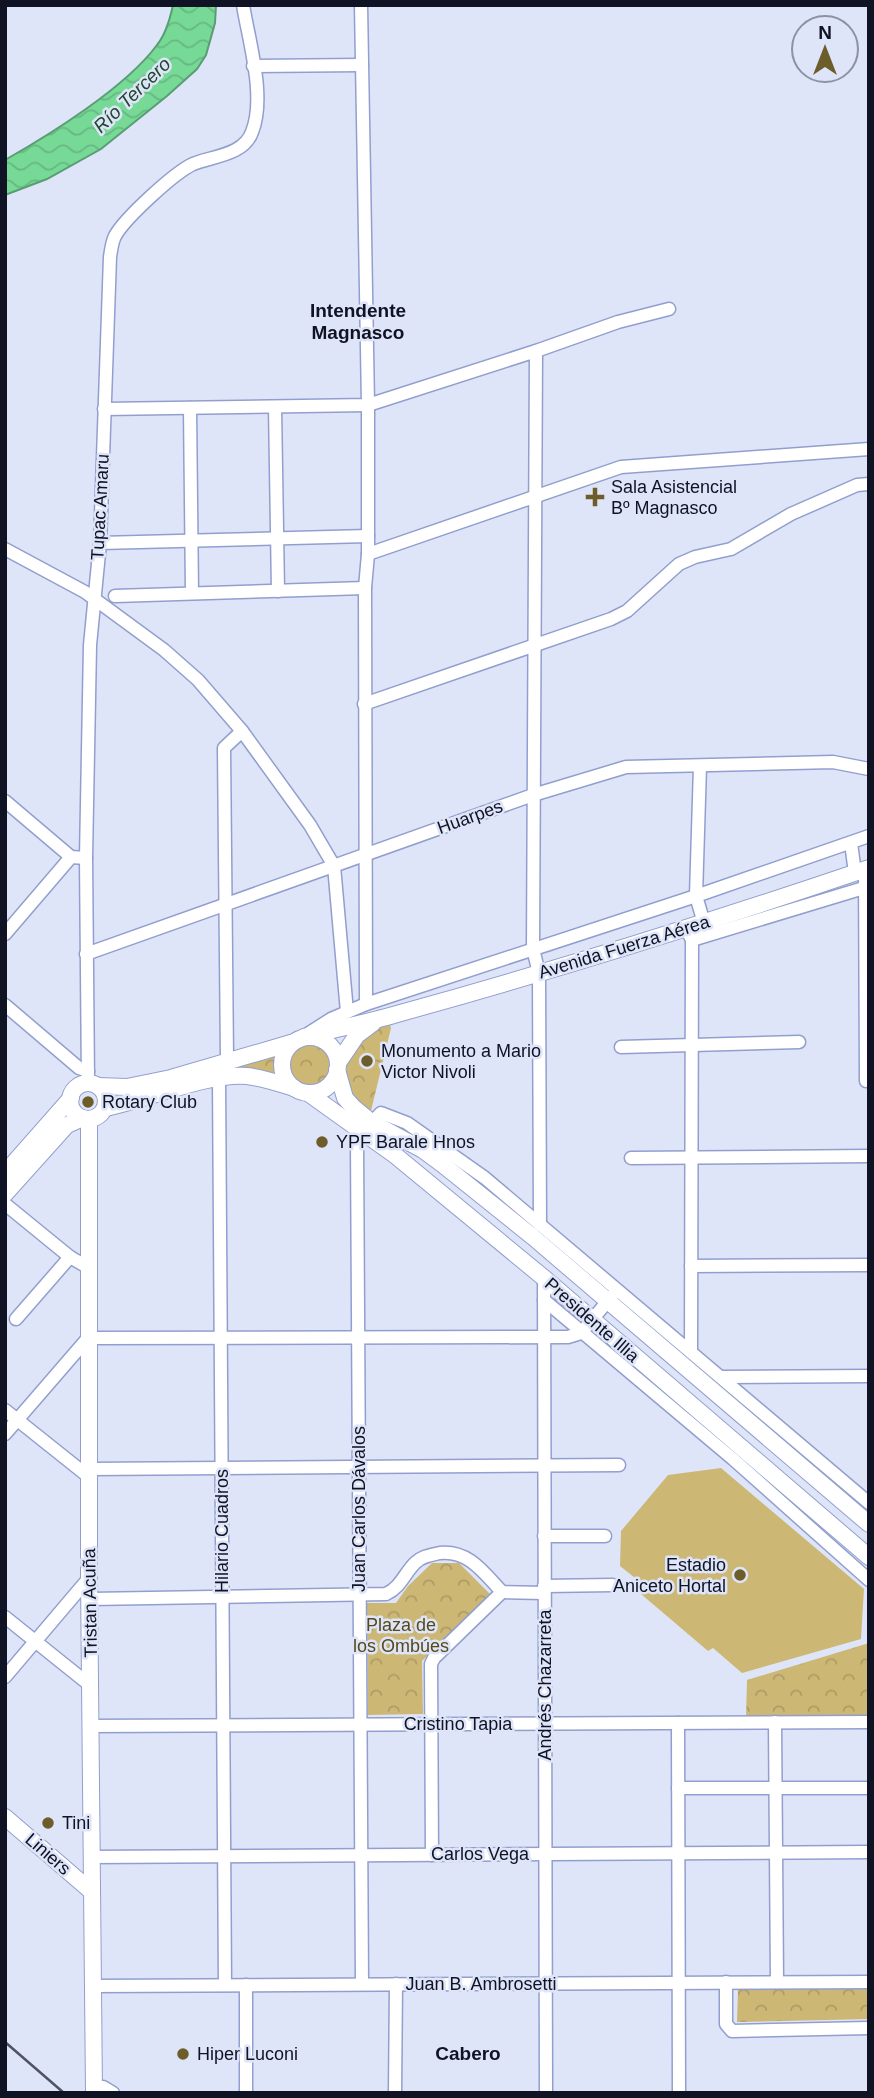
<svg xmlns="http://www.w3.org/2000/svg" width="874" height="2098" viewBox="0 0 874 2098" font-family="Arial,sans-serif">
<defs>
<pattern id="park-crowns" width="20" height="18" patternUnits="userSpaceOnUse" patternTransform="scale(1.75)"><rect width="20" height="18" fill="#ccb775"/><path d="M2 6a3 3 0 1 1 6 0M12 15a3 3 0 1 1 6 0" fill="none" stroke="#ae9c65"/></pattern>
<pattern id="water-waves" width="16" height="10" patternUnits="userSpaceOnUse" patternTransform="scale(1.75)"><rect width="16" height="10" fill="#77d996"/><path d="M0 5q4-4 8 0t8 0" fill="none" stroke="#66b981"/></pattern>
</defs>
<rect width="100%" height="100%" fill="#dfe5f9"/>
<polygon fill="#ccb775" points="721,1468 864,1589 861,1639 742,1673 713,1648 708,1651 641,1594 644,1585 620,1566 621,1531 668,1475"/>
<g fill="url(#park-crowns)">
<path d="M390,1024L391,1028L371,1111L367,1110C329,1079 347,1037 390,1024Z"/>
<circle cx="310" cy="1064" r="21"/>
<polygon points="277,1053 275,1061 276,1077 214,1072"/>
<polygon points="432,1563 459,1563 490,1594 422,1661 423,1714 368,1715 367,1603 396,1603 408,1586"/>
<polygon points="869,1643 869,1719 746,1718 747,1680"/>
<polygon points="869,1987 869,2019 737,2022 738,1988"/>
</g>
<path fill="url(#water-waves)" stroke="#589e74" stroke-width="2" d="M173,5H216L215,23L206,55L197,69L167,96L101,149L47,179L5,195V160C51,134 126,87 157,45C166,34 170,19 173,5Z"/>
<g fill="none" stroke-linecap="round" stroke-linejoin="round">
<defs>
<g id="minor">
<polyline points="361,5 368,405 368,554 365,588 366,1004"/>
<polyline points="253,66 362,65"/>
<polyline points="536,351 533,949 539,973 540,1225"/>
<polyline points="275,407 278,591"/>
<polyline points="190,408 192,593"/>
<polyline points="104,409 368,405 536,351 618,322 669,309"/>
<polyline points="100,543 368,536"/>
<polyline points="5,549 85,592 164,650 198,680 242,731 310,825 334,866 347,1012"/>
<polyline points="368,554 621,467 869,449"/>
<polyline points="115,596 365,588"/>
<polyline points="364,704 611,619 627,611 679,564 695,557 731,549 791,514 857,485 869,484"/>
<polyline points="700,766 696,896 704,923"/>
<polyline points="5,801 71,857 86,858"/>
<polyline points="851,843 855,873"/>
<polyline points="865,869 866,1081"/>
<polyline points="686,928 692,940 691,1351"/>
<polyline points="5,934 71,857"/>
<polyline points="692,940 867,887"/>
<polyline points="86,954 533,795 626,767 833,762 869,769"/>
<polyline points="5,1005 79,1068 88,1071"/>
<polyline points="309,1033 331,1019 366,1004 696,896 869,836"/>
<polyline points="621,1047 799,1042"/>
<polyline points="227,1060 224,748 242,731"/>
<polyline points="219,1078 225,1985"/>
<path d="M88,1083L86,858L90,645L100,543L110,257C111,250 112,242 115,236C125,218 174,173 193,164C213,156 244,155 252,132C266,97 249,42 243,5"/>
<polyline points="631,1158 869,1156"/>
<polyline points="5,1204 70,1257 89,1268"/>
<polyline points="691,1266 869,1265"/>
<polyline points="544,1278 546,2093"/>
<polyline points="544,1300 733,1459 869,1580"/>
<polyline points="16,1319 70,1257"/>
<polyline points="721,1377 869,1376"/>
<polyline points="5,1410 89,1477"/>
<polyline points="5,1434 88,1338 568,1337 581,1333 612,1296"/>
<polyline points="89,1469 619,1465"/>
<polyline points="544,1536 605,1536"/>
<polyline points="544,1586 613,1585"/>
<path d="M90,1599L386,1594C401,1587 404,1574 415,1563C422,1556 431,1555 440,1553C469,1550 484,1573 502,1592L544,1593"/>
<polyline points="5,1617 91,1686"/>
<polyline points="5,1677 89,1578"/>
<polyline points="775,1722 777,1982"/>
<polyline points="678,1723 679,2093"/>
<polyline points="90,1726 869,1722"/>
<polyline points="678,1788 869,1788"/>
<polyline points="432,1855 431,1664 434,1658 502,1592"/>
<polyline points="91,1857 869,1852"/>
<polyline points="726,1982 726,2024 732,2031 869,2028"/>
<polyline points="362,1984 357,1144 363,1132 381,1113 407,1123 485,1178 869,1503"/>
<polyline points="246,1985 246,2093"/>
<polyline points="92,1986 869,1982"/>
<polyline points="94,2087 103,2087 113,2093"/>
<polyline points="395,2093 396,1984"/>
</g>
<g id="major">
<path d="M304,1037C335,1029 366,1023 397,1014C556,970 713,921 869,868"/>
<circle cx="310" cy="1065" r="28"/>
<polyline points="338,1063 357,1035 373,1023"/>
<polyline points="337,1070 345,1098 354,1108 371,1122 423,1150 442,1164 533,1237 869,1524"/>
<circle cx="88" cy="1101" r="18"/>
<polyline points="98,1086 127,1087 171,1078 291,1043"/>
<polyline points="308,1093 396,1156 544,1278 869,1557"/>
<path d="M105,1108C146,1100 207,1073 247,1076C263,1078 278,1083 294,1088"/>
<polyline points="89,1119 89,1578 94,2093"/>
<polyline points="5,1173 71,1098"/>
<polyline points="5,1194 67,1125 83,1118"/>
<polyline points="5,1817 91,1891"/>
</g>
</defs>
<use href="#minor" stroke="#929fce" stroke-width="15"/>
<use href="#major" stroke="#929fce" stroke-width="18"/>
<use href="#minor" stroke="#fff" stroke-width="12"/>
<use href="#major" stroke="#fff" stroke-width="16"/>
<polyline stroke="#4e5365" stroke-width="2.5" points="5,2042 64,2093"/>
</g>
<g fill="#6c5d2a" stroke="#dfe5f9" stroke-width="2.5">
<path d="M591.5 486.5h7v7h7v7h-7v7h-7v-7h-7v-7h7z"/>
<circle cx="367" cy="1061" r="7"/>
<circle cx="88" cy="1102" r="7"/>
<circle cx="322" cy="1142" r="7"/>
<circle cx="740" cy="1575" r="7"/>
<circle cx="48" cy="1823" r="7"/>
<circle cx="183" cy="2054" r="7"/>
</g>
<g text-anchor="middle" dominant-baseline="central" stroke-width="5" stroke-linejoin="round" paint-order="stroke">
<g font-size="18" fill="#0f1324" stroke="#dfe5f9" text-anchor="start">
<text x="611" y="487">Sala Asistencial<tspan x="611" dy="21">Bº Magnasco</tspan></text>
<text x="381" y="1051">Monumento a Mario<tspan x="381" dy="21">Victor Nivoli</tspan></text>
<text x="102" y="1102">Rotary Club</text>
<text x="336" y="1142">YPF Barale Hnos</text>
<text x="726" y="1565" text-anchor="end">Estadio<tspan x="726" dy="21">Aniceto Hortal</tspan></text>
<text x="62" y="1823">Tini</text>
<text x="197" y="2054">Hiper Luconi</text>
</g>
<g font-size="18" fill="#0f1324" stroke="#dfe5f9">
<text transform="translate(100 507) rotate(-87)">Tupac Amaru</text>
<text transform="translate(470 817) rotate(-20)">Huarpes</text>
<text transform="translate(624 947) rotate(-17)">Avenida Fuerza Aérea</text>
<text transform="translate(592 1320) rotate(41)">Presidente Illia</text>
<text transform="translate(359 1509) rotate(-90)">Juan Carlos Dávalos</text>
<text transform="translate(222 1531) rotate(-90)">Hilario Cuadros</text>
<text transform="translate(90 1603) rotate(-91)">Tristan Acuña</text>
<text transform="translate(545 1685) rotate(-90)">Andrés Chazarreta</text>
<text x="458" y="1724">Cristino Tapia</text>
<text transform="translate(48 1854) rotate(41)">Liniers</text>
<text x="480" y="1854">Carlos Vega</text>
<text x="481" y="1984">Juan B. Ambrosetti</text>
</g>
<g font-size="18" fill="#56491b" stroke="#dfe5f9">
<text x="401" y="1625">Plaza de<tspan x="401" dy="21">los Ombúes</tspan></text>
</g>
<g font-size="19" font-style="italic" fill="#20482d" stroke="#dfe5f9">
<text transform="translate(132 95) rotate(-44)">Río Tercero</text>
</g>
<g font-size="19" font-weight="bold" fill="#0f1324" stroke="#dfe5f9">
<text x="358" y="310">Intendente<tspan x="358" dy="22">Magnasco</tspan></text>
<text x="468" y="2053">Cabero</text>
</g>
</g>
<rect width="874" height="2098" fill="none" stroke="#0f1324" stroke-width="14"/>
<g transform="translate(825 49)"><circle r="33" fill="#dfe5f9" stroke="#8c91a4" stroke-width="2"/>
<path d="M0-5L12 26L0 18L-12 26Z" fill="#6c5d2a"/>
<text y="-10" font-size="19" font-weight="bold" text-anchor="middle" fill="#0f1324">N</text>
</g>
</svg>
